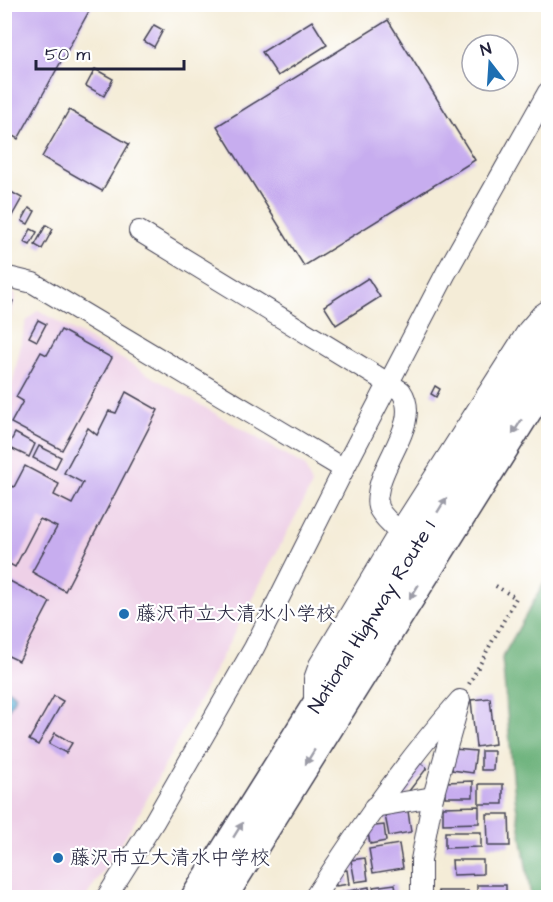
<svg xmlns="http://www.w3.org/2000/svg" width="553" height="902" viewBox="0 0 553 902" font-family="'Architects Daughter','Klee One',sans-serif">
<rect width="100%" height="100%" fill="#fff"/>
<filter id="ink" filterUnits="userSpaceOnUse"><feTurbulence type="fractalNoise" baseFrequency=".0167" numOctaves="2"/><feDisplacementMap in="SourceGraphic" scale="12" xChannelSelector="R" yChannelSelector="G"/><feConvolveMatrix kernelMatrix="1 2 1 2 8 2 1 2 1" color-interpolation-filters="sRGB"/></filter>
<filter id="wash" filterUnits="userSpaceOnUse"><feTurbulence type="fractalNoise" baseFrequency=".008" numOctaves="4" result="noise"/><feDisplacementMap in="SourceGraphic" scale="24" xChannelSelector="R" yChannelSelector="G"/><feGaussianBlur stdDeviation="1.35" result="paint"/><feColorMatrix in="noise" values="0 0 0 0 0 0 0 0 0 0 0 0 0 0 0 0 0 1.4 0 .05"/><feComposite in="paint" operator="in"/></filter>
<g filter="url(#wash)">
<rect width="100%" height="100%" fill="#f4ecd7"/>
<g fill="#eed0e7">
<polygon points="5,292 16,294 5,344"/>
<polygon points="38,310 305,466 312,485 137,818 86,897 5,898 5,417 26,322"/>
</g>
<polygon fill="#66af76" stroke="#446858" stroke-width="1.5" points="548,576 548,897 531,897 515,797 502,658"/>
<polygon fill="#5aafd6" stroke="#3e6888" stroke-width="1.5" points="5,688 16,695 5,716"/>
<g id="blocks">
<g fill="#c7adef">
<polygon points="4,4 93,4 18,139 4,131"/>
<polygon points="388,20 475,160 304,266 217,126"/>
<polygon points="312,21 327,45 278,76 262,52"/>
<polygon points="154,25 163,30 154,47 144,41"/>
<polygon points="95,69 113,79 104,96 86,86"/>
<polygon points="69,110 129,144 102,191 42,157"/>
<polygon points="4,188 22,198 4,230"/>
<polygon points="29,208 35,211 28,224 22,221"/>
<polygon points="46,225 53,229 42,249 35,245"/>
<polygon points="31,229 37,232 30,245 24,242"/>
<polygon points="368,278 380,297 336,325 324,306"/>
<polygon points="4,298 13,301 9,313 4,312"/>
<polygon points="38,320 46,324 37,341 29,337"/>
<polygon points="61,330 112,358 62,450 11,423 23,401 16,397 41,352 47,355"/>
<polygon points="435,386 440,389 436,397 431,394"/>
<polygon points="126,392 158,410 65,591 32,572 57,527 40,519 15,567 4,561 4,485 6,483 14,487 25,466 59,484 54,495 72,504 83,483 64,473 88,428 97,435 109,411 116,413"/>
<polygon points="15,433 35,444 29,457 8,447"/>
<polygon points="39,446 61,457 55,469 33,458"/>
<polygon points="4,578 50,602 19,661 4,654"/>
<polygon points="54,696 63,701 38,745 29,740"/>
<polygon points="490,698 495,744 476,747 471,700"/>
<polygon points="55,733 72,743 66,753 49,744"/>
<polygon points="454,749 476,751 473,773 452,770"/>
<polygon points="481,751 494,751 493,770 481,770"/>
<polygon points="415,759 427,768 405,796 393,787"/>
<polygon points="473,781 473,797 445,797 445,782"/>
<rect x="479" y="784" width="24" height="20"/>
<polygon points="479,806 479,823 443,824 443,807"/>
<polygon points="408,811 411,832 389,836 385,815"/>
<polygon points="487,814 509,814 510,846 488,846"/>
<polygon points="384,825 386,841 370,844 367,827"/>
<polygon points="445,832 481,832 481,847 445,848"/>
<polygon points="399,844 403,868 373,873 369,849"/>
<polygon points="365,858 368,880 355,882 351,860"/>
<polygon points="452,860 483,860 483,874 453,875"/>
<polygon points="347,870 349,884 336,886 334,872"/>
<polygon points="395,884 397,898 375,898 373,887"/>
<rect x="477" y="885" width="29" height="13"/>
<polygon points="369,887 371,898 344,898 343,892"/>
<polygon points="438,891 468,891 468,898 439,898"/>
</g>
</g>
</g>
<g filter="url(#ink)">
<use href="#blocks" fill-opacity="0" stroke="#424052" stroke-width="1.5"/>
<g fill="none" stroke-linecap="round" stroke-linejoin="round">
<defs>
<g id="minor">
<path d="M139,231L401,391C421,420 385,457 379,488C378,494 376,501 378,507C381,516 393,525 399,532"/>
<polyline points="4,276 33,283 344,469"/>
<polyline points="314,706 314,679 319,665 399,532 528,330 541,315 548,310"/>
<polyline points="374,807 433,797"/>
<polyline points="106,898 154,822 254,648 344,469 446,273 548,92"/>
<path d="M314,898C359,829 405,762 460,700"/>
<polyline points="421,898 421,860 433,797 459,704"/>
</g>
<g id="highway">
<polyline points="195,898 548,336"/>
<polyline points="222,898 548,378"/>
</g>
</defs>
<use href="#minor" stroke="#424052" stroke-width="22"/>
<use href="#highway" stroke="#424052" stroke-width="31"/>
<polyline stroke="#424052" stroke-width="4" stroke-dasharray="1.5 4.5" stroke-linecap="butt" points="469,684 516,598 494,585"/>
<use href="#minor" stroke="#fff" stroke-width="20"/>
<use href="#highway" stroke="#fff" stroke-width="28"/>
</g>
<defs><path id="oneway-solid" d="M-6-.8H1V-3.2L6.5 0L1 3.2V.8H-6Z" transform="scale(1.5)"/></defs>
<g fill="#9c9ca7">
<use href="#oneway-solid" transform="translate(517 427) rotate(122)"/>
<use href="#oneway-solid" transform="translate(442 505) rotate(-58)"/>
<use href="#oneway-solid" transform="translate(414 592) rotate(122)"/>
<use href="#oneway-solid" transform="translate(310 757) rotate(122)"/>
<use href="#oneway-solid" transform="translate(238 830) rotate(-58)"/>
</g>
</g>
<g fill="#1f6fb2" stroke="#fff" stroke-width="2">
<circle cx="124" cy="614" r="6"/>
<circle cx="58" cy="858" r="6"/>
</g>
<g text-anchor="middle" dominant-baseline="central" stroke-width="4.5" stroke-linejoin="round" paint-order="stroke">
<g font-size="20" fill="#22223b" stroke="#fff" text-anchor="start">
<text x="136" y="614">藤沢市立大清水小学校</text>
<text x="70" y="858">藤沢市立大清水中学校</text>
</g>
<g font-size="20" fill="#22223b" stroke="#fff">
<text transform="translate(372 617) rotate(-58)">National Highway Route 1</text>
</g>
</g>
<rect width="553" height="902" fill="none" stroke="#fff" stroke-width="24"/>
<g transform="translate(490 63) rotate(343)"><circle r="28" fill="#ffffff" stroke="#a7a7b1" stroke-width="1.5"/>
<path d="M0-4.5L10 22L0 15L-10 22Z" fill="#1f6fb2"/>
<text y="-9" font-size="16" font-weight="bold" text-anchor="middle" fill="#22223b">N</text>
</g>
<path d="M36 60v9h148v-9" fill="none" stroke="#22223b" stroke-width="3"/>
<text x="45" y="60" font-size="18" fill="#22223b" stroke="#ffffff" stroke-width="4.5" paint-order="stroke">50 m</text>
</svg>
